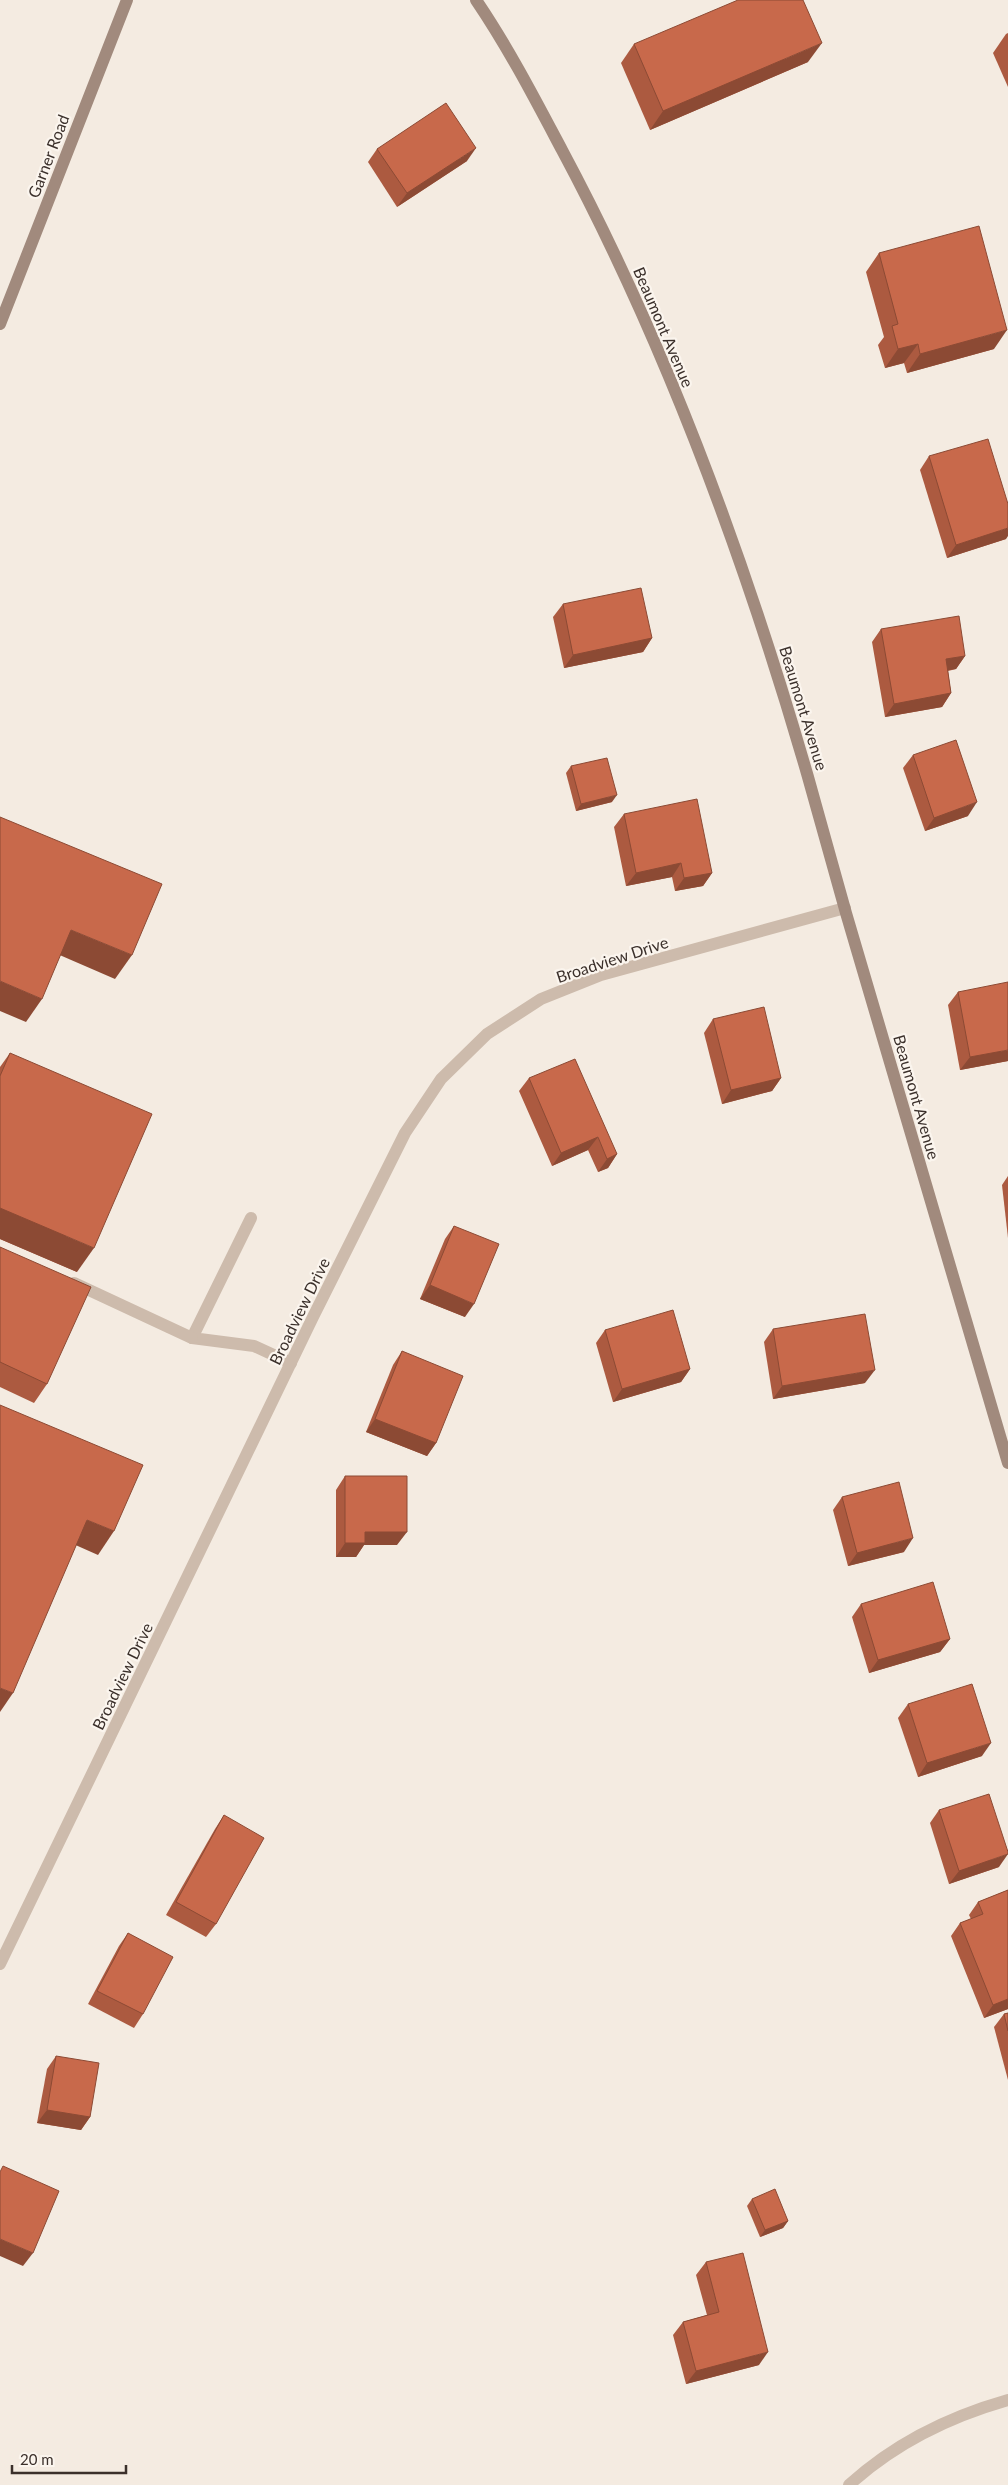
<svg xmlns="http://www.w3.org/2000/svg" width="1008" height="2485" viewBox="0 0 1008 2485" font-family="Lato,sans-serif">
<rect width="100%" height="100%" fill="#f4ebe1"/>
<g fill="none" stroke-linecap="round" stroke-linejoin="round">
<g stroke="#cdbbac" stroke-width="12">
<polyline points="251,1218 192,1338 254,1346 291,1363"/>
<polyline points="74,1283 192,1338"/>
</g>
<g stroke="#cdbbac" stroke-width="12">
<polyline points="0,1964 313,1317 405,1133 441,1079 487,1034 541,999 601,975 845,908"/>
<path d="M849,2485C895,2443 948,2417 1008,2400"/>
</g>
<g stroke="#a18a7d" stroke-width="12">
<path d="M476,0C508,47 535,99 562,150C668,348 746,562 808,777C821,822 833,868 846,913C899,1097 954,1280 1008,1463"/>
<polyline points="0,324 127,0"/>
</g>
</g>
<g fill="#ac5a40">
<polygon points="1008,33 1008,87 993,53 1006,34"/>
<polygon points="634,44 808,62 650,130 621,63"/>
<polygon points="377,149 467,161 397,207 368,162"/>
<polygon points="879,253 994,349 907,373 904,363 885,368 878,345 884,337 866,272"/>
<polygon points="929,456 1006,539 947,558 920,470"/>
<polygon points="563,604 652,638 643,652 564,668 553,617"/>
<polygon points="881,629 965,656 956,669 948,671 951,693 942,707 885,717 872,642"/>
<polygon points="913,755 968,816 925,831 903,768"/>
<polygon points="571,766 612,802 576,811 566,773"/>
<polygon points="624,814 712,873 703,886 675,891 672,877 626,886 614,827"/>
<polygon points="958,992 1008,1061 960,1070 948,1005"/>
<polygon points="713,1019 781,1078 772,1091 722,1104 704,1033"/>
<polygon points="10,1053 77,1272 0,1239 0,1067"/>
<polygon points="529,1078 617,1154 608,1168 598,1172 588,1150 552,1166 519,1091"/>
<polygon points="1008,1176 1008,1238 1002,1185"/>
<polygon points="454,1226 465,1317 420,1299 445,1239"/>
<polygon points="0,1247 47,1384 34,1403 0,1387"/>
<polygon points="773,1329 865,1383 773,1399 764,1342"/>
<polygon points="605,1330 690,1369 681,1382 613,1402 596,1343"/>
<polygon points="402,1351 436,1443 427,1456 366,1432 393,1365"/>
<polygon points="345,1476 397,1545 364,1545 356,1557 336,1557 336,1490"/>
<polygon points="842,1497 904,1552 848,1566 833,1510"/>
<polygon points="861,1604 950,1639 940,1652 869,1673 852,1617"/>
<polygon points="908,1704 982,1756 918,1777 898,1718"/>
<polygon points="939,1810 999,1867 949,1884 930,1823"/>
<polygon points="224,1815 216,1924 206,1937 166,1915 215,1829"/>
<polygon points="1008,1890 1008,2009 984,2018 951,1936 960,1923 971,1919 969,1915 978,1902"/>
<polygon points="128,1933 143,2014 134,2028 88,2004 119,1946"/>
<polygon points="1008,2013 1008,2080 994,2027 1004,2014"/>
<polygon points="56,2056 90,2117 81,2130 37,2123 47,2069"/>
<polygon points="752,2199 788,2221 783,2228 760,2237 747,2206"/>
<polygon points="706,2262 759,2365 686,2384 673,2335 683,2322 707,2315 696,2275"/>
</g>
<g fill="#8c4a34">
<polygon points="822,43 808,62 650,130 663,111"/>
<polygon points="476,148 467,161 397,207 407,193"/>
<polygon points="1007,330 994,349 907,373 920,354"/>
<polygon points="918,344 904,363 885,368 898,349"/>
<polygon points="1008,528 1008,536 1006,539 947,558 956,545"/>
<polygon points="652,638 643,652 564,668 573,655"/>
<polygon points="965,656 956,669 936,672 946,659"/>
<polygon points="951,693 942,707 885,717 894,704"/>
<polygon points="617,795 612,802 576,811 581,804"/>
<polygon points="977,802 968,816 925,831 934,818"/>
<polygon points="681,863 672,877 626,886 636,873"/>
<polygon points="712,873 703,886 675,891 684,878"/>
<polygon points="71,930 132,955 115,979 55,953"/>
<polygon points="0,981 42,999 26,1022 0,1011"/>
<polygon points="1008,1050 1008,1061 960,1070 970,1057"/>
<polygon points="781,1078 772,1091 722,1104 731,1090"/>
<polygon points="598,1137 588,1150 552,1166 561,1153"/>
<polygon points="617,1154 608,1168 598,1172 607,1159"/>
<polygon points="0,1208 94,1248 77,1272 0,1239"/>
<polygon points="430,1285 474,1304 465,1317 420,1299"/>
<polygon points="690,1369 681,1382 613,1402 622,1389"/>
<polygon points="875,1370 865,1383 773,1399 782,1386"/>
<polygon points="375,1419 436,1443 427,1456 366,1432"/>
<polygon points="87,1520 114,1531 98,1555 71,1543"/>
<polygon points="365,1532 407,1532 397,1545 364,1545 356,1557 336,1557 345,1543"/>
<polygon points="913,1538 904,1552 848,1566 857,1553"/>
<polygon points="950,1639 940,1652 869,1673 878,1660"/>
<polygon points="0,1688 13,1693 0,1712"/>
<polygon points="991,1743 982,1756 918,1777 927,1763"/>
<polygon points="1008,1854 999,1867 949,1884 959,1871"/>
<polygon points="1008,1999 1008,2009 984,2018 993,2005"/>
<polygon points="47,2110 90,2117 81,2130 37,2123"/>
<polygon points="788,2221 783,2228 760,2237 765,2230"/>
<polygon points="0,2239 33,2253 23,2266 0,2256"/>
<polygon points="768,2352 759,2365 686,2384 696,2371"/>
</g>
<g fill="#c8694b" stroke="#8c4a34">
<polygon points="738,0 803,0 822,43 663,111 634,44"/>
<polygon points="446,103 476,148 407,193 377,149"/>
<polygon points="979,226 1007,330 920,354 918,344 898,349 892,326 898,324 879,253"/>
<polygon points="988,439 1008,504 1008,528 956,545 929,456"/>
<polygon points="641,588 652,638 573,655 563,604"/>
<polygon points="959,616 965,656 946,659 951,693 894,704 881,629"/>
<polygon points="956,740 977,802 934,818 913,755"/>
<polygon points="607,758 617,795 581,804 571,766"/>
<polygon points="697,799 712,873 684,878 681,863 636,873 624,814"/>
<polygon points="0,817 162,884 132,955 71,930 42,999 0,981"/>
<polygon points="1008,982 1008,1050 970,1057 958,992"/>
<polygon points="764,1007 781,1078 731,1090 713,1019"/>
<polygon points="10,1053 152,1114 94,1248 0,1208 0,1076"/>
<polygon points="575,1059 617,1154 607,1159 598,1137 561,1153 529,1078"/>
<polygon points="454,1226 499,1244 474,1304 430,1285"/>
<polygon points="0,1247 91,1287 47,1384 0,1362"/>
<polygon points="673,1310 690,1369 622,1389 605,1330"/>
<polygon points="865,1314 875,1370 782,1386 773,1329"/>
<polygon points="402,1351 463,1376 436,1443 375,1419"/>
<polygon points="0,1405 143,1465 114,1531 87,1520 13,1693 0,1688"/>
<polygon points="345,1476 407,1476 407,1532 365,1532 365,1543 345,1543"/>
<polygon points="899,1482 913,1538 857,1553 842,1497"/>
<polygon points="933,1582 950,1639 878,1660 861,1604"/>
<polygon points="972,1684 991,1743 927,1763 908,1704"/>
<polygon points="989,1794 1008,1852 1008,1854 959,1871 939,1810"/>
<polygon points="224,1815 264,1838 216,1924 176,1902"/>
<polygon points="1008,1890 1008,1999 993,2005 960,1923 983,1914 978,1902"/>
<polygon points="128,1933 173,1957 143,2014 97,1991"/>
<polygon points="1008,2013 1008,2031 1004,2014"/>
<polygon points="56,2056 99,2063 90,2117 47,2110"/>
<polygon points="3,2166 59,2191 33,2253 0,2239 0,2172"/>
<polygon points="775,2189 788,2221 765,2230 752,2199"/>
<polygon points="743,2253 768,2352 696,2371 683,2322 719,2312 706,2262"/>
</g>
<g text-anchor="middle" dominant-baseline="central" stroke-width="4.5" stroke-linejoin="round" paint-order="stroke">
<g font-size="16" fill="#3b302b" stroke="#fbf5ee">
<text transform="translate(48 156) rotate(-69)">Garner Road</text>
<text transform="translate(664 327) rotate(67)">Beaumont Avenue</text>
<text transform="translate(804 708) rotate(73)">Beaumont Avenue</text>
<text transform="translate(612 959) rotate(-18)">Broadview Drive</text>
<text transform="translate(917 1097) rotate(74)">Beaumont Avenue</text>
<text transform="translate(299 1311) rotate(-64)">Broadview Drive</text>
<text transform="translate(122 1676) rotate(-64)">Broadview Drive</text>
</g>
</g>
<path d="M12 2465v8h114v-8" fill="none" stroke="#3b302b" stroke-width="2.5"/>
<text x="20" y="2465" font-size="15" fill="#3b302b" stroke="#fbf5ee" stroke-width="4" paint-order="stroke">20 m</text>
</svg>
